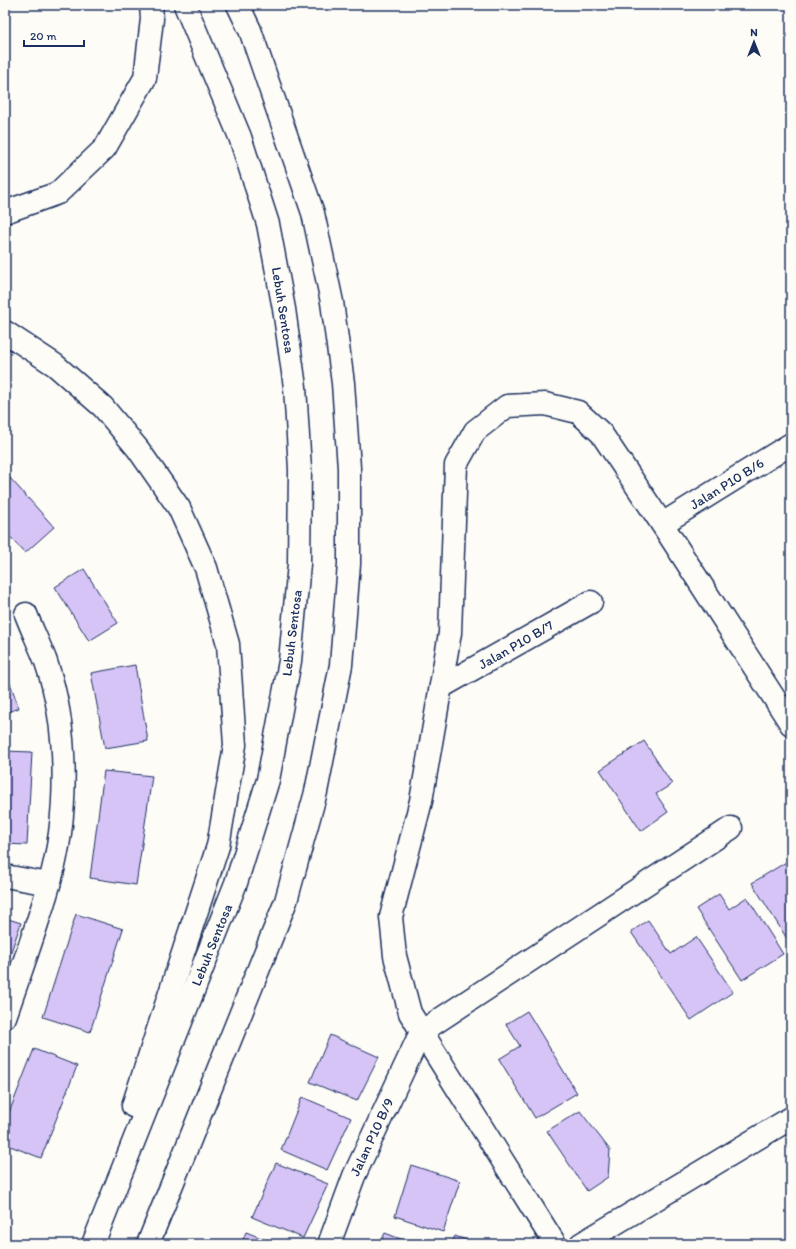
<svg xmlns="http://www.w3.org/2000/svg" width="796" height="1249" viewBox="0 0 796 1249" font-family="Itim,sans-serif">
<rect width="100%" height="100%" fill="#fdfcf7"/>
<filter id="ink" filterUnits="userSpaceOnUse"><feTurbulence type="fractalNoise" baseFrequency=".025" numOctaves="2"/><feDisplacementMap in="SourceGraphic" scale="8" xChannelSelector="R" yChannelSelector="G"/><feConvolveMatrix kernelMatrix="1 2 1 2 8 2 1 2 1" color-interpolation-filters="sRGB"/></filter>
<g filter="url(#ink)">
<g fill="#d6c4f6" stroke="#1b2f5e">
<polygon points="10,478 54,527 25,553 5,531 5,483"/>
<polygon points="84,569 118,623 89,641 55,587"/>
<polygon points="135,665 148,741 105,748 91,673"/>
<polygon points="5,669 19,708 5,713"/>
<polygon points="644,741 672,784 656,794 668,812 641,831 600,770"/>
<polygon points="5,751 32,752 27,845 5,844"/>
<polygon points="104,771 152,776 136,885 90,878"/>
<polygon points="791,859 791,945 752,883"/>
<polygon points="719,894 729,909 747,897 783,954 742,980 696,909"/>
<polygon points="76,914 123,929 90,1032 43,1017"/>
<polygon points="5,918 21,923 5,969"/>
<polygon points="648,920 671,954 696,937 733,992 691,1020 631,932"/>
<polygon points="527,1011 577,1093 535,1118 499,1059 520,1046 506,1024"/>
<polygon points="330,1035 379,1057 357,1101 310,1082"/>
<polygon points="34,1049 77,1066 41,1158 5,1144 5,1123"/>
<polygon points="302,1097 351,1118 327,1170 281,1150"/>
<polygon points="580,1111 610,1150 608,1177 587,1191 547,1131"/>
<polygon points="276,1163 328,1184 303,1238 252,1217"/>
<polygon points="411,1165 460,1181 443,1232 395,1216"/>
<polygon points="246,1232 276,1244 241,1244"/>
<polygon points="385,1233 414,1244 380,1244"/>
<polygon points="455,1236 477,1244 451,1244"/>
</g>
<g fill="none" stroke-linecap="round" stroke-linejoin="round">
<defs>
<g id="minor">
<polyline points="662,524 791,444"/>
<polyline points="441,687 591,602"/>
<polyline points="5,876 49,884"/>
<path d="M5,1017C20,973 36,930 49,885C69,817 69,728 46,662C40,646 32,630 26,614"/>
<polyline points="329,1244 354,1176 421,1032 731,828"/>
<polyline points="555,1244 410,1013 395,956 391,917 421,801 450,633 456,465 475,431 507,406 545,404 578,412 601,433 662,524 791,724"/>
<polyline points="581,1244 791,1118"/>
</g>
<g id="major">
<polyline points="5,212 58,193 105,148 145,78 152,19 151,5"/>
<polyline points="5,332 55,365 103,407 138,449 179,508 206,568 228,644 235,745 218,846 133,1106"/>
<polyline points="93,1244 236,883 268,780 290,661 299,564 300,469 295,387 284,309 268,224 240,137 185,5"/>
<polyline points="148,1244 286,901 316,792 341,665 349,564 349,468 343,383 332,302 313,213 250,30 238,5"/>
</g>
</defs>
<use href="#minor" stroke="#1b2f5e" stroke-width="25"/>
<use href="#major" stroke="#1b2f5e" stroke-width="25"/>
<use href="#minor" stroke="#fdfcf7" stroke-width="22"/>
<use href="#major" stroke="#fdfcf7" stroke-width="22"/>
</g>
</g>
<g text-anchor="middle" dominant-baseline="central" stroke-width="3.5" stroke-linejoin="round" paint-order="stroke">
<g font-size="14" fill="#1b2f5e" stroke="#fdfcf7">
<text transform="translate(283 310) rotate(81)">Lebuh Sentosa</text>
<text transform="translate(727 484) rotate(-32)">Jalan P10 B/6</text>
<text transform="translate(292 633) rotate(-83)">Lebuh Sentosa</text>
<text transform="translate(516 645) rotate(-30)">Jalan P10 B/7</text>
<text transform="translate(212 945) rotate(-68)">Lebuh Sentosa</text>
<text transform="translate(372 1137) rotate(-65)">Jalan P10 B/9</text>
</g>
</g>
<rect width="796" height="1249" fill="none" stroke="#fdfcf7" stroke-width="20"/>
<rect x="10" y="10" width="776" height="1229" fill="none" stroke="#1b2f5e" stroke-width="1.5" filter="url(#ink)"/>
<g transform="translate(754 42)" stroke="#fdfcf7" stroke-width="3" paint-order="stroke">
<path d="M0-3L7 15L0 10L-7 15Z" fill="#1b2f5e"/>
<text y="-6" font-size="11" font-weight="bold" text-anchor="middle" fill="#1b2f5e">N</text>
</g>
<path d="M24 40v6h60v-6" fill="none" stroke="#1b2f5e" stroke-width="2"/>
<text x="30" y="40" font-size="12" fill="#1b2f5e" stroke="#fdfcf7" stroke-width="3" paint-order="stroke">20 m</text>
</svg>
